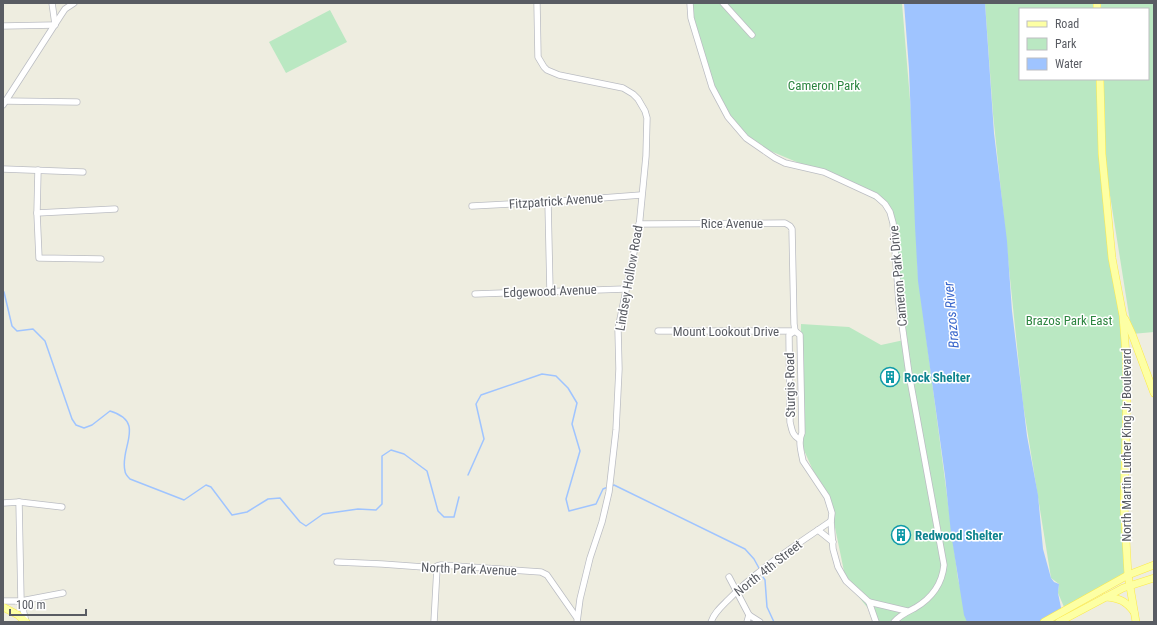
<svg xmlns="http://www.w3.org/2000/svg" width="1157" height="625" viewBox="0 0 1157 625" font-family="'Roboto Condensed',sans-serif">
<rect width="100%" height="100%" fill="#eeede0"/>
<g fill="#bae8c2" fill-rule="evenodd">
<polygon points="691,3 902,3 911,112 918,275 958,579 969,622 877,622 875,617 846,581 832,513 799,439 801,324 849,327 881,345 904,340 888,208 854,186 756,145 724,110 701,52 690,6"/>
<path d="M985,3H1154V332L1132,334L1106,170L1109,228L1123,316L1128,575L1064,607L1058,593L1059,584L1051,578L1023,404L993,114ZM1020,9H1148V79H1020Z"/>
<polygon points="330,10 347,42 286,73 269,42"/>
</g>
<polygon fill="#9fc4ff" points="904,3 985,3 994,133 1007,241 1012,311 1027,436 1038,495 1043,549 1051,578 1054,582 1059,584 1058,593 1064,622 967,622 964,615 951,533 945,476 918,281 915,226 909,69"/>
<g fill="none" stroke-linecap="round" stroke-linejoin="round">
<g stroke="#9fc4ff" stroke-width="1.5">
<path d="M3,291L4,292L12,326L17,331L33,329L45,341L72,419L76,425L84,428L92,425L110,411C147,422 119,448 125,471C125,474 128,477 130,479L184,500L206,485L211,487L232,515L247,512L268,499L280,498L300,522L306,526L323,514L358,509L376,510L382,504V456L391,450L404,454L427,471L438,511L444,517H454L459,497"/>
<polyline points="468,475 484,439 476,404 481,395 542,374 556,376 568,388 577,403 572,424 580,451 566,499 569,511 596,504 603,489 608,487"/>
<polyline points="612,486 614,485 745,549 754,559 760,570"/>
<polyline points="761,574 765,580 767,607 774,622"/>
</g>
<defs>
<g id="minor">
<polyline points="52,3 55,24"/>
<polyline points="537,3 538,57 544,67 547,70 559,75 623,88 633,94 638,99 645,111 647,118 646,156 639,228 618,329 619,369 616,430 609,492 602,522 590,558 580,599 577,622"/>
<path d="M690,3L691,18L694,28L712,87L728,117L746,138L775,158L785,163L824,172L876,196L885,204L890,212L893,223L899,303L909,374L944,565C942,585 932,598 915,608C907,612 900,615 894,622"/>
<polyline points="723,3 752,35"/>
<polyline points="3,26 55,25"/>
<polyline points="5,101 77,102"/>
<polyline points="3,105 61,15 65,9 74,3"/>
<polyline points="3,169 83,172"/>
<polyline points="38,170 37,213 39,258 101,259"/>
<polyline points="548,202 550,291"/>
<polyline points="472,206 548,202 641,195"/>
<polyline points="37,213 115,209"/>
<path d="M639,224L785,223L790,226L792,229L794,324L795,331L800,335L802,433C798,441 801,451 803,461L827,497L832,513L831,521L833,549L838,567L846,581L869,602L876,622"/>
<polyline points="475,294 625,289"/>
<polyline points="658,331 795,331"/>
<path d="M795,331L789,335L790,422C792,430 792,435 799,439"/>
<polyline points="19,502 21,601 26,622"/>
<polyline points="3,503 19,502 62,507"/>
<polyline points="818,530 833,542"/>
<polyline points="337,562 382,564 437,568 437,566 441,565 541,572 547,575 577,618"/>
<polyline points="729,577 749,615 760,622"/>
<polyline points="3,601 21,601 63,593"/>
<polyline points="869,602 907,611"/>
<polyline points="434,622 437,568"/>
<path d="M711,622C714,613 721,607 728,600C758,569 795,546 831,521"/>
<polyline points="747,622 749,615"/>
</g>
<g id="major">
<polyline points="1097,3 1097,9"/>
<polyline points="1100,79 1102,154 1112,258 1123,316 1126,355 1127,389 1124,505 1128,575 1136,622"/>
<polyline points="1125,319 1132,334 1154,393"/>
<path d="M1106,597C1119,598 1126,601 1134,612"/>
<polyline points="3,607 18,615 26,622"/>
<polyline points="1044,622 1128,575 1154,565"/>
<polyline points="1059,622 1123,588 1154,578"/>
</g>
</defs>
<use href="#minor" stroke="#bbbdc3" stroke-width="7"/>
<use href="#major" stroke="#fcea4b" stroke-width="8"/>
<use href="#minor" stroke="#fff" stroke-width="5.5"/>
<use href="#major" stroke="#fdffa4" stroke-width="7"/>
</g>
<defs>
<symbol id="building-ring" viewBox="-11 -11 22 22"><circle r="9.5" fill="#fff" stroke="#0f9aa8" stroke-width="1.5"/><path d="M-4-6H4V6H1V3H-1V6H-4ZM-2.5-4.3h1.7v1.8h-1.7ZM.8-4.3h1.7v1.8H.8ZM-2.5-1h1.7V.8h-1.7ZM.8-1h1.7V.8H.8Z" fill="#0f9aa8"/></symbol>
</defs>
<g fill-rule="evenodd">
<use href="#building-ring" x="879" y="366" width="22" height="22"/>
<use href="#building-ring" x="890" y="524" width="22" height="22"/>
</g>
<g text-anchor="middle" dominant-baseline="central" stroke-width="3" stroke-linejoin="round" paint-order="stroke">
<g font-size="13" fill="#2e8641" stroke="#fff">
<text x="824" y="85">Cameron Park</text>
<text x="1069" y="320">Brazos Park East</text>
</g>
<g font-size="13" fill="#595c63" stroke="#fff">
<text transform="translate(556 201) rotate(-4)">Fitzpatrick Avenue</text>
<text x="732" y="223">Rice Avenue</text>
<text transform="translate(898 276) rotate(-95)">Cameron Park Drive</text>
<text transform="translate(629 278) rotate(-80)">Lindsey Hollow Road</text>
<text transform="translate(550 291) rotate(-2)">Edgewood Avenue</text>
<text x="726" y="331">Mount Lookout Drive</text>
<text transform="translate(790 385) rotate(-91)">Sturgis Road</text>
<text transform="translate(1126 445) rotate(-90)">North Martin Luther King Jr Boulevard</text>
<text transform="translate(768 568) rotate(-38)">North 4th Street</text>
<text transform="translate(469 569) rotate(2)">North Park Avenue</text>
</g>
<g font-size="13" font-weight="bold" fill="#0d838f" stroke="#fff" text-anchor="start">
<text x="904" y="377">Rock Shelter</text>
<text x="915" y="535">Redwood Shelter</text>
</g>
<g font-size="14" font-style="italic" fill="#3866cc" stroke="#fff">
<text transform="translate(951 315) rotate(-95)">Brazos River</text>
</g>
</g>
<rect width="1157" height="625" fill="none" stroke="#595c63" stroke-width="8"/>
<rect x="1019" y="8" width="130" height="72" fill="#ffffff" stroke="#bdbec1"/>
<rect x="1027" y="21" width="20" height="6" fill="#fdffa4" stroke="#bdbec1"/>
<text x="1055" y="28" font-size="12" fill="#595c63">Road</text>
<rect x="1027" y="38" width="20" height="12" fill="#bae8c2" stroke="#bdbec1"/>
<text x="1055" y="48" font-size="12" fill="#595c63">Park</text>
<rect x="1027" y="58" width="20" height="12" fill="#9fc4ff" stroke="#bdbec1"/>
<text x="1055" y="68" font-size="12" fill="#595c63">Water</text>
<path d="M10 609v6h76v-6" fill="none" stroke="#595c63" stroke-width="2"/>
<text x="16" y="609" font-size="12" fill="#595c63" stroke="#ffffff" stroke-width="3" paint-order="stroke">100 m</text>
</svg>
